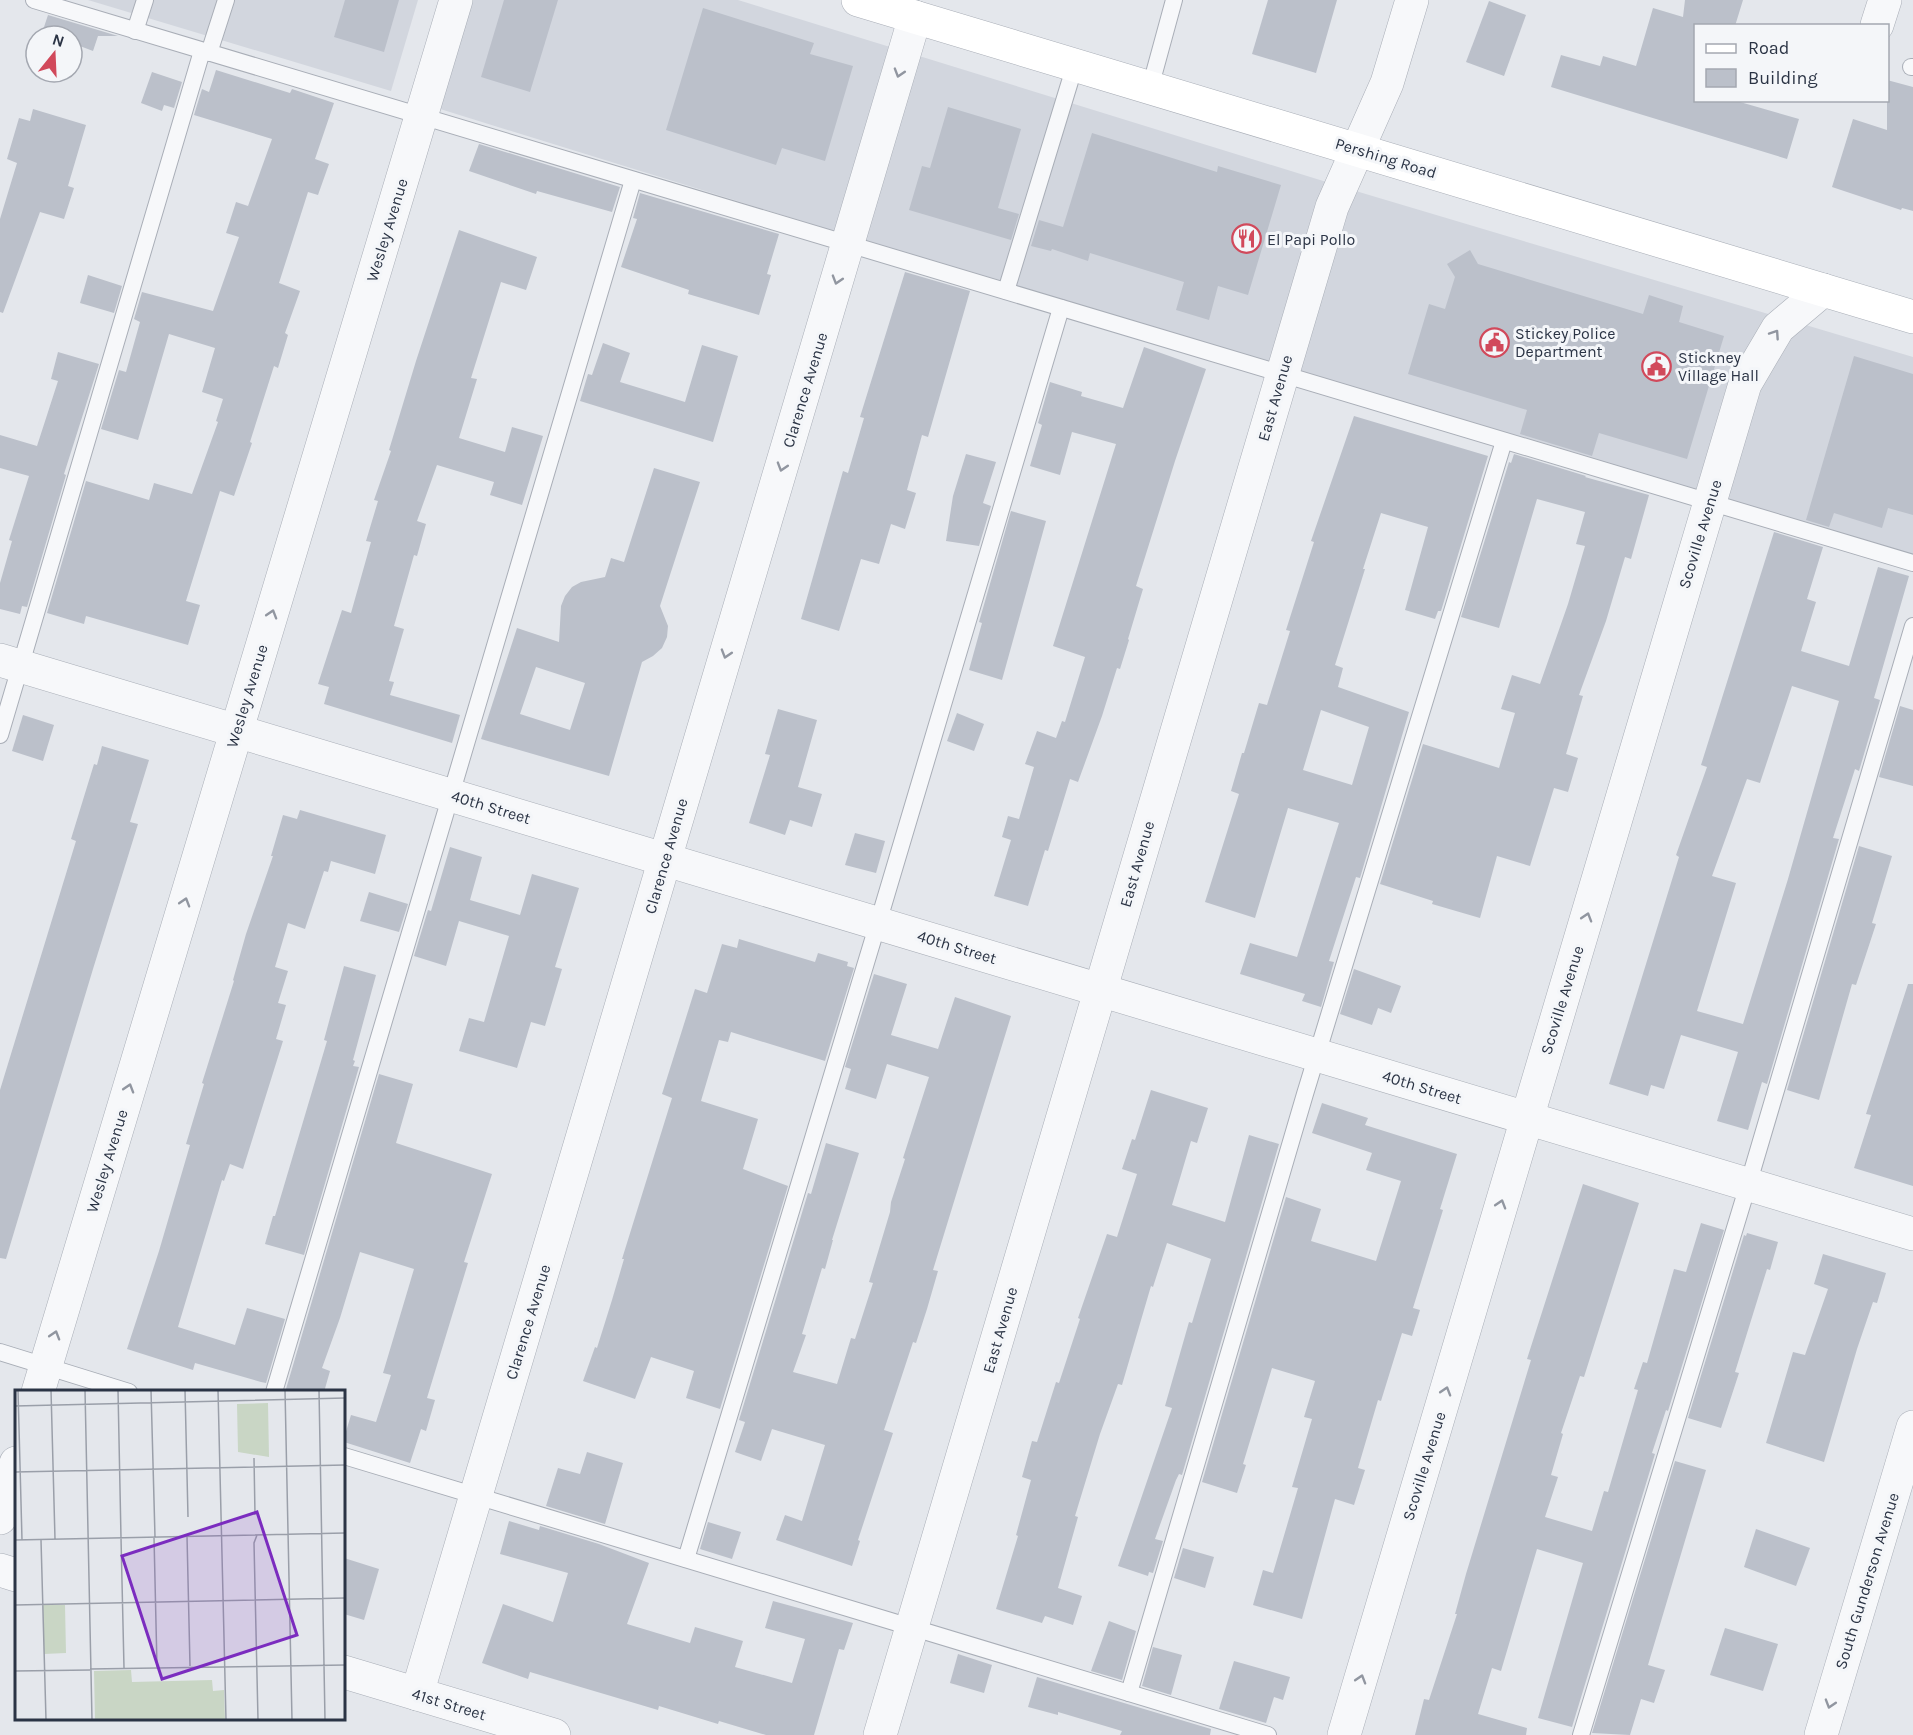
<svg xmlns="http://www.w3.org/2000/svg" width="1913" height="1735" viewBox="0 0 1913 1735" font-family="Karla,sans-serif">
<rect width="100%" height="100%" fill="#e4e7ec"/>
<g fill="#d2d6de">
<polygon points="88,0 418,0 391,91"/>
<polygon points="471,0 738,0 1349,189 1913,357 1913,562 1292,373 437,108"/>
</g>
<g fill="#bbc0ca" fill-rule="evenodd">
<polygon points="345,0 399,0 384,52 334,37"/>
<polygon points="504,0 558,0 530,92 481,77"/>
<polygon points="1268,0 1337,0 1316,73 1252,54"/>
<polygon points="1685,0 1743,0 1735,26 1695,26 1695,100 1733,100 1799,119 1787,159 1551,87 1561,55 1600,66 1603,56 1636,66 1653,8 1683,17"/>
<polygon points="1489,1 1526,15 1504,76 1466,62"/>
<polygon points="703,8 814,43 810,54 853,66 825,161 782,148 776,165 666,130"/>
<polygon points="48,15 118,36 98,36 93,51 72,43 72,36 41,36"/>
<polygon points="216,70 290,93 292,89 334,103 315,159 329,164 318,195 308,192 279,283 300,291 285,333 288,335 278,368 274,366 250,442 252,443 234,496 220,491 186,601 200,605 188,645 86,616 84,624 47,613 86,481 149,500 154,483 192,494 218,422 216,421 223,399 202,392 215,348 169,334 138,440 101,429 119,370 126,372 140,322 134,319 142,292 213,311 239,237 226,233 236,202 248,206 272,139 194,115 202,89 209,92"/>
<polygon points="152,72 182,82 174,108 164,105 162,111 141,103"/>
<polygon points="1887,80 1913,87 1913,211 1902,208 1901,210 1832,187 1853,119 1887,130"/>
<polygon points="948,107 1021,129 998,208 1019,214 1011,240 909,210 922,166 930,168"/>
<polygon points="33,109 86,125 68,186 74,188 64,219 40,212 3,313 0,312 0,219 17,163 7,159 19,118 30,121"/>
<polygon points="1092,133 1217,172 1218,166 1281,185 1248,295 1218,286 1209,320 1176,310 1184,282 1090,253 1088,261 1052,249 1051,251 1031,246 1039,220 1063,227"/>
<polygon points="479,144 620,187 612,212 537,191 536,194 469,171"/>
<polygon points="640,193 779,234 767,274 771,275 759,315 688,294 689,290 621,267 637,219 633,218"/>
<polygon points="459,230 537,257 526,290 501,282 471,378 477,379 459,438 505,452 512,427 543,436 522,505 490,495 494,482 437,465 417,521 426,524 417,556 414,555 394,626 404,629 389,681 394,682 390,695 460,715 452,743 324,704 329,687 318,684 342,610 351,613 371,542 366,541 378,501 374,500 391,451 389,450 416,361"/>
<polygon points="1470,250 1478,264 1643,314 1649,295 1683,306 1679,322 1724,336 1687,459 1599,433 1592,456 1520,434 1527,410 1408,374 1429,304 1445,309 1455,277 1447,264"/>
<polygon points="905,272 970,291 928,437 922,435 907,490 916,493 905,529 891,524 879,564 861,559 839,631 801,619 843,471 848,473 864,418 860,417"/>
<polygon points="88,275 122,286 114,313 80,303"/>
<polygon points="603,343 630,353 620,382 685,402 702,345 738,356 713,442 580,401 588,374 592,375"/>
<polygon points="1144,347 1206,369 1175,461 1136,586 1143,589 1128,639 1129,640 1120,669 1117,668 1102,716 1078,782 1070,779 1048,851 1045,850 1028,906 994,896 1011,840 1002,837 1008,816 1019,819 1034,767 1025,764 1037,731 1056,738 1062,721 1065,722 1085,657 1053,646 1116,444 1072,432 1060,475 1030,466 1042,425 1038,423 1050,382 1082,392 1081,396 1123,408"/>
<polygon points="58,352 99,364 64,474 66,475 27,607 22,606 20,614 0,609 0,583 12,541 9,540 29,476 0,468 0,435 37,446 58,381 51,379"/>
<polygon points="1854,356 1913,374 1913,515 1888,508 1882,528 1834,513 1829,527 1806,520"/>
<path d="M1354,416L1488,456L1441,611H1438L1435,619L1405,610L1428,527L1381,513L1363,569H1365L1335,665L1343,668L1338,687L1409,712L1360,878L1356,877L1329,961L1334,962L1321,1007L1302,1001L1305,994L1240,974L1250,943L1297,957L1339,823L1288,808L1255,918L1205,902L1239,794L1231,791L1242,753H1244L1259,703L1267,705L1290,631L1286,630L1314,542L1311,541ZM1321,710L1369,727L1352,785L1303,770Z"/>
<polygon points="966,454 996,462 983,503 991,506 979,546 946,541 953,496"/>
<polygon points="1514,454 1586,476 1585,477 1649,495 1631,559 1625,557 1606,621 1579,695 1583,696 1566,754 1578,758 1568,792 1554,788 1530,866 1497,856 1480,918 1432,904 1433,901 1380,884 1423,744 1499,768 1515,713 1501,709 1512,675 1540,684 1568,604 1585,546 1576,544 1585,512 1537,499 1499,628 1461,617 1509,462 1511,463"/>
<path d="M654,468L700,482L660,606L668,626L667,637L662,648L653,656L642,662L609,776L481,739L517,628L559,642L561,606L565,596L572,587L581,582L605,577L611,558L624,562ZM536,667L585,683L570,730L520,714Z"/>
<polygon points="1011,511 1046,521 1002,680 969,670 982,623 979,622"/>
<path d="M1774,532L1823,547L1807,599L1816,602L1801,651L1849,666L1878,567L1909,576L1874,698L1880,700L1859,771L1855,769L1833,838L1839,839L1767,1084L1762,1082L1748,1130L1717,1121L1738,1052L1681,1035L1664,1089L1651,1085L1648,1096L1609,1084L1679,857L1676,855L1707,767L1701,765ZM1792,686L1839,701L1788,879L1743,1024L1697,1011L1736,883L1712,876L1747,779L1760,783Z"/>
<polygon points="1900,706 1913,710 1913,786 1879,777"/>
<polygon points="778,709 817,720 798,787 822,794 812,827 790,820 785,835 749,823 770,755 765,754"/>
<polygon points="957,713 984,724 974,751 947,741"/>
<polygon points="23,715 54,725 43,761 12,751"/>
<polygon points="102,746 149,760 130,822 138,824 93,969 6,1259 0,1258 0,1090 76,841 71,839 94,764 97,765"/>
<polygon points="300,810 386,835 375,874 331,861 328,872 324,871 305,929 288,923 275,967 288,971 278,1003 286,1005 276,1039 283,1041 243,1169 230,1164 224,1181 222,1180 178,1327 235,1345 247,1308 285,1319 266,1383 261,1382 195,1363 193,1370 127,1349 159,1251 190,1145 186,1144 204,1084 202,1083 234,981 233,980 246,934 273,856 271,856 283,815 297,819"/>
<polygon points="855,833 885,841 876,873 845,865"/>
<polygon points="1859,846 1892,856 1872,923 1876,924 1856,985 1852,984 1819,1100 1787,1090"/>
<polygon points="450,847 482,857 470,900 520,915 532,874 579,888 555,967 562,969 545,1026 531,1022 517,1068 459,1051 469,1018 484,1022 509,936 459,921 446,966 414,956 428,910 431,911"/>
<polygon points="369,892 408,904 399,932 360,921"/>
<polygon points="739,939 815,962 818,953 848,962 847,966 854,968 825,1061 731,1032 728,1042 719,1040 701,1101 758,1119 743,1169 788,1186 720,1409 686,1398 694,1371 651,1357 635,1399 583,1381 595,1347 597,1348 612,1300 624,1259 622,1259 672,1098 662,1094 695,989 707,993 722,944 737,948"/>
<polygon points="344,966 376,975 353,1060 355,1061 353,1066 359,1067 304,1255 265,1244 273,1216 275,1216 327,1041 324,1040"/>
<polygon points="1354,969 1401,986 1391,1013 1378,1008 1372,1025 1340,1014"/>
<polygon points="874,974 907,984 891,1035 938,1049 955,997 1011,1016 933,1270 938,1271 927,1309 916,1343 913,1342 884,1430 893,1433 858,1540 860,1541 852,1566 776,1540 785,1515 802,1521 825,1445 772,1429 761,1461 735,1452 745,1422 739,1420 808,1193 811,1194 826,1143 859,1153 832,1240 833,1240 825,1269 822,1268 802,1334 806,1335 793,1372 837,1384 851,1338 855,1339 873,1283 869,1282 890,1212 891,1202 905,1159 903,1158 929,1077 887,1064 876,1099 845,1089 851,1069 845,1067"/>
<polygon points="1908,984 1913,984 1913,1186 1854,1168 1871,1115 1866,1114"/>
<polygon points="379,1074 413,1084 396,1143 492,1174 464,1262 468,1263 427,1398 435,1400 426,1431 421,1429 410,1463 344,1442 344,1438 351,1415 376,1422 391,1375 383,1373 414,1269 360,1252 340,1318 322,1368 330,1371 324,1392 296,1392 286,1389"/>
<polygon points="1151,1090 1208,1108 1197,1143 1191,1141 1172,1205 1225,1222 1249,1135 1279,1144 1182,1475 1179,1474 1176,1480 1155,1539 1163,1541 1153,1573 1149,1572 1148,1576 1118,1566 1172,1408 1165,1406 1189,1322 1192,1323 1211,1259 1167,1243 1153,1287 1151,1286 1122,1385 1118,1384 1100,1434 1075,1516 1078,1517 1058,1588 1082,1596 1073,1625 1045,1616 1042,1623 996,1609 1018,1536 1016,1535 1031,1480 1022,1477 1032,1441 1037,1442 1056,1382 1059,1383 1080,1319 1078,1318 1107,1234 1117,1237 1137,1174 1122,1169 1132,1139 1135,1140"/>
<polygon points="1322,1103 1368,1118 1365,1125 1457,1154 1440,1209 1443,1210 1413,1308 1420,1310 1412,1336 1402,1333 1381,1401 1378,1400 1358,1468 1365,1470 1354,1505 1335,1499 1302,1619 1253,1605 1263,1570 1273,1573 1298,1488 1292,1487 1312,1419 1304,1417 1315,1381 1272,1368 1243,1464 1246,1465 1237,1493 1202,1482 1286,1197 1321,1209 1311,1241 1376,1261 1401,1181 1366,1170 1372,1153 1312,1133"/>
<polygon points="1583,1184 1639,1203 1584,1377 1580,1376 1561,1433 1563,1434 1551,1475 1558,1477 1545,1517 1592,1531 1604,1491 1608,1492 1638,1390 1634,1389 1643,1362 1647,1363 1674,1269 1686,1272 1701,1223 1724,1230 1668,1411 1666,1410 1652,1453 1655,1454 1572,1727 1538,1718 1583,1563 1537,1549 1501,1671 1492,1668 1478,1714 1527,1728 1526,1735 1415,1735 1424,1699 1429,1700 1457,1614 1455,1614 1466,1574 1531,1360 1527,1359"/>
<polygon points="1747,1233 1778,1242 1770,1270 1767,1269 1744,1343 1735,1372 1739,1373 1721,1428 1688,1418 1744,1235 1746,1236"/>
<polygon points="1823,1254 1886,1273 1877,1303 1873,1302 1857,1349 1824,1462 1766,1443 1793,1352 1805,1355 1828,1289 1814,1284"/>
<polygon points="587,1452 623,1463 605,1524 546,1506 558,1468 580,1474"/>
<polygon points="1675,1461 1706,1470 1648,1665 1665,1670 1654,1703 1641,1699 1630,1735 1592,1733"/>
<polygon points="509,1521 539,1530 540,1526 599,1544 649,1563 627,1624 690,1643 695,1627 743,1641 735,1667 792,1683 805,1639 765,1628 773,1601 853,1623 844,1650 839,1649 814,1735 766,1735 719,1721 718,1724 659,1706 658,1710 530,1672 528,1679 482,1663 503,1604 553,1622 568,1573 500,1554"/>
<polygon points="708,1522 741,1532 732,1559 700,1549"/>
<polygon points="1756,1529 1810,1548 1796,1586 1744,1567"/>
<polygon points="1183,1548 1214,1557 1205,1588 1174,1578"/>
<polygon points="344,1558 379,1569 364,1620 344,1614"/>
<polygon points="1109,1621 1136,1631 1122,1680 1091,1671"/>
<polygon points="1725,1628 1778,1644 1763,1691 1710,1675"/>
<polygon points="1153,1647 1182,1655 1171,1695 1142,1686"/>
<polygon points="958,1654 992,1665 984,1693 950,1683"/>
<polygon points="1234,1661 1290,1677 1283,1700 1274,1697 1266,1723 1219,1709"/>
<polygon points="1037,1677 1211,1729 1210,1735 1120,1735 1122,1731 1058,1712 1058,1715 1028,1707"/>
</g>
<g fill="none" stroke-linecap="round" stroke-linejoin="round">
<defs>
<g id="service">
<polyline points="34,0 1913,563"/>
<polyline points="135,31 145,0"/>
<polyline points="209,53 226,0"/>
<polyline points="1911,67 1913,67"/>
<polyline points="1150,88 1174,0"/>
<polyline points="1006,291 1075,65"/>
<polyline points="0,735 202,51"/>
<polyline points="0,1352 129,1392"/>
<polyline points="274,1392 633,180"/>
<polyline points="344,1456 1268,1735"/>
<polyline points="686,1559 878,923 1061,308"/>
<polyline points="1129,1693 1305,1094 1504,441"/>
<polyline points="1581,1735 1748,1185 1913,626"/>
</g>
<g id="minor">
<polyline points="1877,25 1885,0"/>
<polyline points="0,660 1913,1234"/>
<polyline points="38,1392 456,0"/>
<polyline points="0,1518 16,1463"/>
<polyline points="0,1570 16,1575"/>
<polyline points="344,1672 554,1735"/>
<polyline points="417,1694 915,17"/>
<polyline points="880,1735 1332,207 1387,83 1412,0"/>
<polyline points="1344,1735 1745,384 1778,328 1823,290"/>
<polyline points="1821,1735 1913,1427"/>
</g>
<polyline id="secondary" points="858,0 1913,317"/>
</defs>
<use href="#service" stroke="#a9aeb7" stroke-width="18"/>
<use href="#minor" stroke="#a9aeb7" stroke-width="34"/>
<use href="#secondary" stroke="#a9aeb7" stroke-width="34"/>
<use href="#service" stroke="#f7f8fa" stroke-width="16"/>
<use href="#minor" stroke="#f7f8fa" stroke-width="33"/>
<use href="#secondary" stroke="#fff" stroke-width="33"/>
</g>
<defs><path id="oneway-chevron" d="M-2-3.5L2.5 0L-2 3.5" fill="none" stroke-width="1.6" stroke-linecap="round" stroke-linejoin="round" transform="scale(1.5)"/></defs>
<g stroke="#9196a0">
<use href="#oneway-chevron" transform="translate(899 73) rotate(107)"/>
<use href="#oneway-chevron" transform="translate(837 280) rotate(107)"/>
<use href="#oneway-chevron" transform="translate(1775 334) rotate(-56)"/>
<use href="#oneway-chevron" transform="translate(782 467) rotate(107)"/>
<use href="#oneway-chevron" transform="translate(272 614) rotate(-73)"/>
<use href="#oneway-chevron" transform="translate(726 654) rotate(107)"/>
<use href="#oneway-chevron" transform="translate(185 902) rotate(-73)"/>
<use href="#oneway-chevron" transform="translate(1587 917) rotate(-73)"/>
<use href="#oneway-chevron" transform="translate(129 1088) rotate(-73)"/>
<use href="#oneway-chevron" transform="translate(1501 1204) rotate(-73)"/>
<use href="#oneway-chevron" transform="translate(55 1335) rotate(-73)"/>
<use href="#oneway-chevron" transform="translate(1446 1391) rotate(-73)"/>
<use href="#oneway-chevron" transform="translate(1361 1679) rotate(-73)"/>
<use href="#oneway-chevron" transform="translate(1830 1704) rotate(107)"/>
</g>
<defs>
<symbol id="restaurant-ring" viewBox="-11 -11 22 22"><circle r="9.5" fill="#f4f6f9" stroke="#d1495b" stroke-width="1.5"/><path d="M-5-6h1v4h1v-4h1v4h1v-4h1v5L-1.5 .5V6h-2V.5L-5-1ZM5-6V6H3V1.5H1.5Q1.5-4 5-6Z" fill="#d1495b"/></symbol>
<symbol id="civic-ring" viewBox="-11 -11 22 22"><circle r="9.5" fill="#f4f6f9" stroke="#d1495b" stroke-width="1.5"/><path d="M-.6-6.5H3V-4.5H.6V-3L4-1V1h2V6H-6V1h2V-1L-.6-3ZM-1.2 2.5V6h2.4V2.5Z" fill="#d1495b"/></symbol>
</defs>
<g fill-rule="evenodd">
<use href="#restaurant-ring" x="1230" y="222" width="33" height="33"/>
<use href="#civic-ring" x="1478" y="326" width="33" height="33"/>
<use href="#civic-ring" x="1640" y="350" width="33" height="33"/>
</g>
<g text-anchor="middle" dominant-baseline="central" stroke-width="6" stroke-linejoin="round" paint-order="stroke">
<g font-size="16" fill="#2b3445" stroke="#f4f6f9">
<text transform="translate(1386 158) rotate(17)">Pershing Road</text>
<text transform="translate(387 230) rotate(-73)">Wesley Avenue</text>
<text transform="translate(805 390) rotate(-73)">Clarence Avenue</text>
<text transform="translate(1275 398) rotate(-74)">East Avenue</text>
<text transform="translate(1700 534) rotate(-73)">Scoville Avenue</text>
<text transform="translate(247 696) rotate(-73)">Wesley Avenue</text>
<text transform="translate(491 807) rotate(17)">40th Street</text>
<text transform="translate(666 856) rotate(-74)">Clarence Avenue</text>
<text transform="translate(1137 864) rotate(-74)">East Avenue</text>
<text transform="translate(957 947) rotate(17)">40th Street</text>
<text transform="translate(1562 1000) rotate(-73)">Scoville Avenue</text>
<text transform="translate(1422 1087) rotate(17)">40th Street</text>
<text transform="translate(107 1161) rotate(-73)">Wesley Avenue</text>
<text transform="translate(528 1322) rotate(-73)">Clarence Avenue</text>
<text transform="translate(1000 1330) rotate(-74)">East Avenue</text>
<text transform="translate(1424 1466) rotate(-73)">Scoville Avenue</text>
<text transform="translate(1867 1581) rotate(-73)">South Gunderson Avenue</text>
<text transform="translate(449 1704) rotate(17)">41st Street</text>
</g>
<g font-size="16" fill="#2b3445" stroke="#f4f6f9" text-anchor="start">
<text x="1267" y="239">El Papi Pollo</text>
<text x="1515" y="333">Stickey Police<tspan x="1515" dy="18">Department</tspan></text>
<text x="1678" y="357">Stickney<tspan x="1678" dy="18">Village Hall</tspan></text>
</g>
</g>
<g transform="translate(15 1390)">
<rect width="330" height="330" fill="#e4e7ec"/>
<path d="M253,13L254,67L223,62L222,14ZM28,215H50L51,263L29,264ZM116,280L117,292L197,290L198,301L209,300L210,330H80L79,281Z" fill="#c9d6c5"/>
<path fill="none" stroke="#9a9fa9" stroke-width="1.5" d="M3,0L7,150M36,0L40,149M70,0L77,330M103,0L106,148M136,0L140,147M170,0L173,127M203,0L211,330M270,0L277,330M304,0L310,330M0,16L330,8M239,68L240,125M0,82L330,75M242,145L239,153L243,330M172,146L175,276M139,147L142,277M106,148L109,278M0,150L330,143M26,150L31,330M0,215L330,208M75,279L330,275M0,281L75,280"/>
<path fill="#7b2cbf" fill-opacity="0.15" stroke="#7b2cbf" stroke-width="3" d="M242,122L282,245L147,289L107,166Z"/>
<rect width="330" height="330" fill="none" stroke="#2b3445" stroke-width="3"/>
</g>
<rect x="1694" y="24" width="195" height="78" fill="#f4f6f9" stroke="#a4a8b1" stroke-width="1.5"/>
<rect x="1706" y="44" width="30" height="9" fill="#ffffff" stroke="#a4a8b1" stroke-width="1.5"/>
<text x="1748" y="54" font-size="18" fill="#2b3445">Road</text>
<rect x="1706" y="69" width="30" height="18" fill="#bbc0ca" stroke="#a4a8b1" stroke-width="1.5"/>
<text x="1748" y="84" font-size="18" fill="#2b3445">Building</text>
<g transform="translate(54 54) rotate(18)"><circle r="28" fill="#f4f6f9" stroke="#a4a8b1" stroke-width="1.5"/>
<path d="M0-4.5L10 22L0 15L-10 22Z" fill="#d1495b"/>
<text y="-9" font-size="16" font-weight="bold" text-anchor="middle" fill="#2b3445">N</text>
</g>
</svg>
